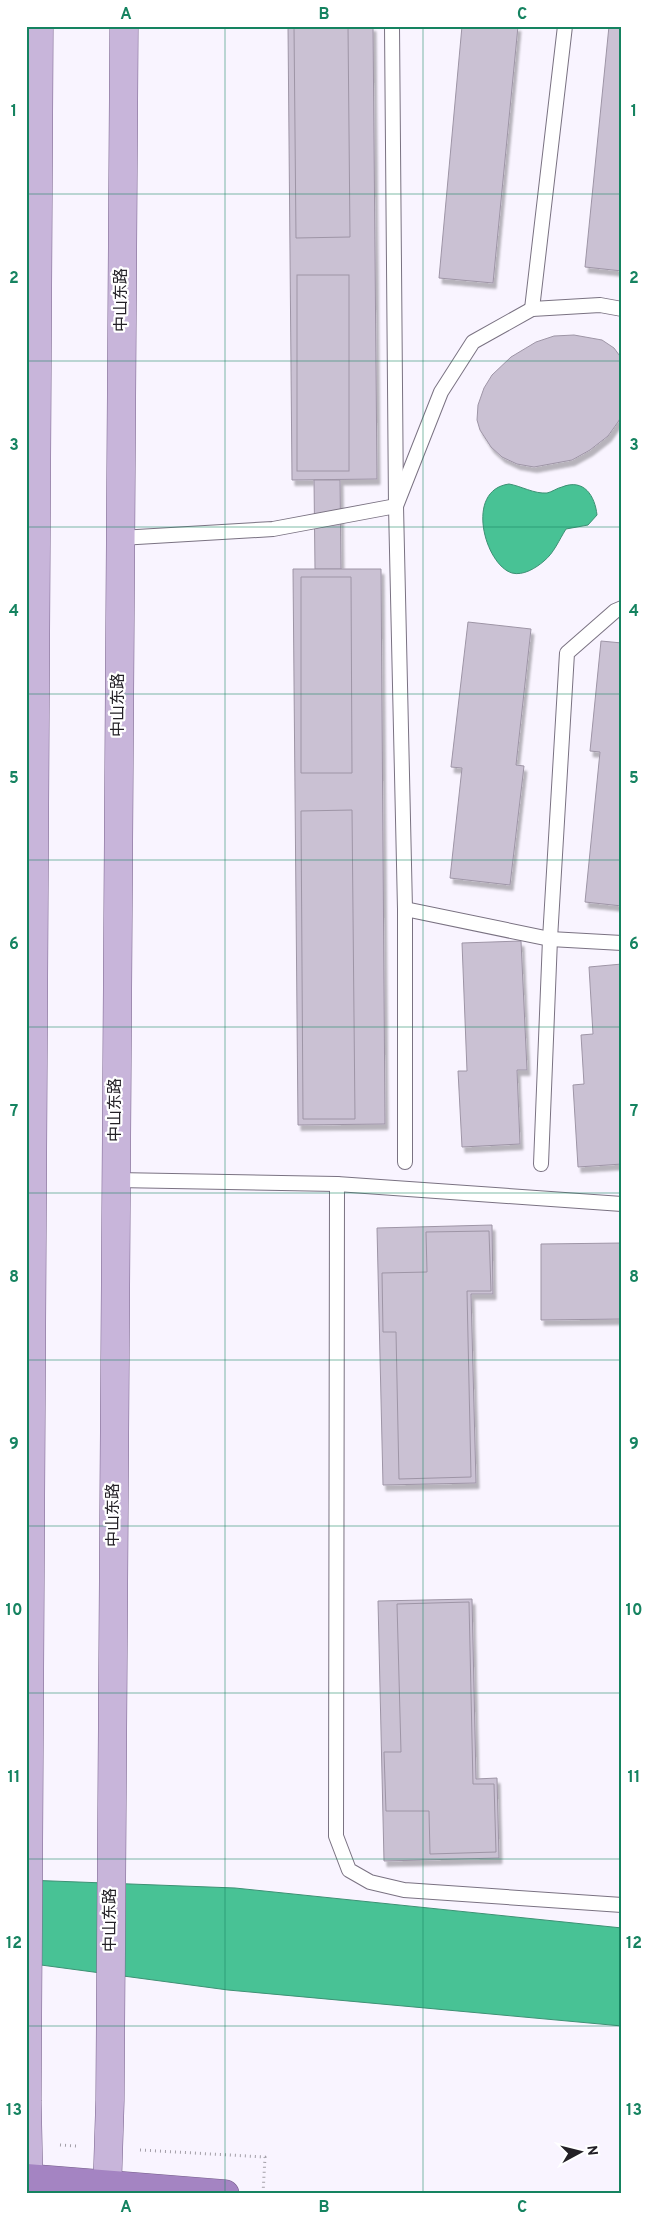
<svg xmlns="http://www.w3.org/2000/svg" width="648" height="2220" viewBox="0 0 648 2220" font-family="Overpass,'Noto Sans SC',sans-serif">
<defs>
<filter id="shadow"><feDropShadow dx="3" dy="5.5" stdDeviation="1" flood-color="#0004"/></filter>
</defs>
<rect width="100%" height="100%" fill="#f9f4ff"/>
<g fill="#48c295" stroke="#3d9174">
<path d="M509,484C521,486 534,494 547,493C552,492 557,488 562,487C584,478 595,496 597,515L588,525L566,529C559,540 554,553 544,561C536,568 523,576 512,573C485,565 464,490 509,484Z"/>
<polygon points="26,1880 235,1888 622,1928 622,2026 228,1990 26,1963"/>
</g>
<g fill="#cac1d3" stroke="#9e95a6" filter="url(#shadow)">
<polygon points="288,26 373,26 377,479 292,480"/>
<polygon points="294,26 348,26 350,237 296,238"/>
<polygon points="462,26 518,26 493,283 439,278"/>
<polygon points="609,26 622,26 622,271 585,267"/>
<rect x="297" y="275" width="52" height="196"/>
<polygon points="574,335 602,340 614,348 622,359 622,415 618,422 608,436 590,450 572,460 534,467 517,464 502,457 491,447 480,430 477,420 478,405 484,388 492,375 511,357 536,342 554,336"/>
<polygon points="314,480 340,480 341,569 315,569"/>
<polygon points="293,569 381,569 385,1124 298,1125"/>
<polygon points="301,577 351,577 352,773 301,773"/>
<polygon points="468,622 531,629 516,765 524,766 510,885 450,878 462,768 451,767"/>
<polygon points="601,641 622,643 622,906 585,902 600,752 590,751"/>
<polygon points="352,810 355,1119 303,1119 301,811"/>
<polygon points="521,941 527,1070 517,1070 520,1144 462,1147 458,1071 467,1071 462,943"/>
<polygon points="622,964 622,1164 578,1167 573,1085 584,1084 581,1035 593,1034 589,967"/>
<polygon points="492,1225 493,1294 471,1294 476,1483 383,1485 377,1228"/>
<polygon points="489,1231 491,1291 467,1291 471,1477 399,1479 396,1332 383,1332 382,1273 427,1272 426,1232"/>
<polygon points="622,1243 622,1319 541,1320 541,1244"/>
<polygon points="472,1599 476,1779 497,1778 499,1858 384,1861 378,1601"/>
<polygon points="469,1602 473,1784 494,1784 496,1852 430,1854 429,1811 386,1811 384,1752 401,1752 397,1604"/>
</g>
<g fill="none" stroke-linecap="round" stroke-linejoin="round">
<defs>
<g id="lane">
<polyline points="392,26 396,506 405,909 405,1162"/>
<polyline points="532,309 565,26"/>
<polyline points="120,538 273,529 396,506 441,392 473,342 532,309 600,305 622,309"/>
<polyline points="405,909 550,939 622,943"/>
<polyline points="541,1164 550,939 567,653 615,611 622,608"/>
<polyline points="116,1180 337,1184 622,1204"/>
<polyline points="337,1184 336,1836 349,1870 370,1882 404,1890 622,1905"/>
</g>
<g id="primary">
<polyline points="29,2194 27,2101 39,26"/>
<polyline points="107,2194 110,2100 124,26"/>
</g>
<polyline id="highway" points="26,2178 225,2194"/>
</defs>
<use href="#lane" stroke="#7a7282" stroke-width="16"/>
<use href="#primary" stroke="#77618b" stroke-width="29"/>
<use href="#highway" stroke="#77618b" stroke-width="29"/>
<g stroke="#a29ea7" stroke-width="3" stroke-dasharray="1 4" stroke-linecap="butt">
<polyline points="60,2145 76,2146"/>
<polyline points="140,2150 265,2157 263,2194"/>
</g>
<use href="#lane" stroke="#fff" stroke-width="14"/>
<use href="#primary" stroke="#c8b5da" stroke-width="28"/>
<use href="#highway" stroke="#a484c2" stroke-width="28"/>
</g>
<path fill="none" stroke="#158360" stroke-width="1" stroke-opacity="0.55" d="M225,26V2194M423,26V2194M26,194H622M26,361H622M26,527H622M26,694H622M26,860H622M26,1027H622M26,1193H622M26,1360H622M26,1526H622M26,1693H622M26,1859H622M26,2026H622"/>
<g text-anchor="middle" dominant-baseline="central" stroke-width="4.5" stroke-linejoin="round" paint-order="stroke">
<g font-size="16" fill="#232026" stroke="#fff">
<text transform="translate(122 300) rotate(-90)">中山东路</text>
<text transform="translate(119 705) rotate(-90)">中山东路</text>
<text transform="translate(116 1110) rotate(-90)">中山东路</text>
<text transform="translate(114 1515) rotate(-90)">中山东路</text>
<text transform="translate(111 1920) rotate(-90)">中山东路</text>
</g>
</g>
<rect width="648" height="2220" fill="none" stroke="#ffffff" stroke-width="55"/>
<g transform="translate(580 2152) rotate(83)" stroke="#ffffff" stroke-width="4" paint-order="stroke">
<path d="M0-4L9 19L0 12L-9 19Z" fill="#232026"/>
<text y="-8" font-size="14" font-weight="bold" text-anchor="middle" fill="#232026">N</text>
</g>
<rect x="28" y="28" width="592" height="2164" fill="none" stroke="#158360" stroke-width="2"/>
<g font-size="16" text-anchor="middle" font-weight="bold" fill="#158360">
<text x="126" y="19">A</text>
<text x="324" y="19">B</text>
<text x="522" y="19">C</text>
<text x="14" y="116">1</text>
<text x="634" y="116">1</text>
<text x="14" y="283">2</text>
<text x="634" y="283">2</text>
<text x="14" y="450">3</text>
<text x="634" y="450">3</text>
<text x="14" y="616">4</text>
<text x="634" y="616">4</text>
<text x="14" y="783">5</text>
<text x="634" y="783">5</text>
<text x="14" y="949">6</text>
<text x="634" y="949">6</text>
<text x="14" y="1116">7</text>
<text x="634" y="1116">7</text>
<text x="14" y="1282">8</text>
<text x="634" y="1282">8</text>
<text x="14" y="1449">9</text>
<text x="634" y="1449">9</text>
<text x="14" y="1615">10</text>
<text x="634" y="1615">10</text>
<text x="14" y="1782">11</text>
<text x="634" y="1782">11</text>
<text x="14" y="1948">12</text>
<text x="634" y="1948">12</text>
<text x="14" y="2115">13</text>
<text x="634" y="2115">13</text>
<text x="126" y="2212">A</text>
<text x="324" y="2212">B</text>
<text x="522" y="2212">C</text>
</g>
</svg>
